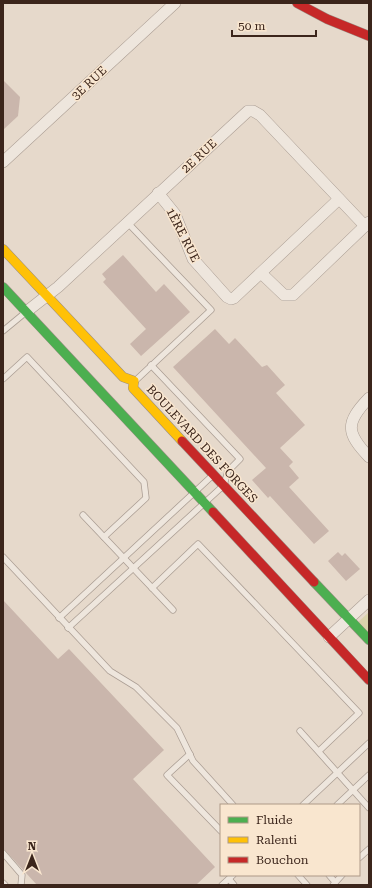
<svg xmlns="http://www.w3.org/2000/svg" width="372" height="888" viewBox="0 0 372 888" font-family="'Roboto Serif',serif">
<rect width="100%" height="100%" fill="#e6d9cb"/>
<polygon fill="#dbd3ac" points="369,612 369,640 355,625"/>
<g fill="#cab6ac">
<polygon points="3,80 20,97 18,116 3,130"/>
<polygon points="123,255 156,292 164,284 190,312 141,356 130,344 146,329 103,282 106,279 102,274"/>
<polygon points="215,329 229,344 235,338 262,367 267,365 285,385 276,393 305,425 280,448 293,462 289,466 299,478 289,487 329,531 314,544 270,496 268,498 252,480 266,468 173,367"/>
<polygon points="338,552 342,556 345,553 360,569 346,581 328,561"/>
<polygon points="3,600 58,659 69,649 164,750 133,779 215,867 196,885 37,885 3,848"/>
</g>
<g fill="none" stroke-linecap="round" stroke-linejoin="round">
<defs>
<g id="lane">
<polyline points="127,222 211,310 135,381"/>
<polyline points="3,331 26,312"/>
<polyline points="3,379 27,357 144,482 146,498 104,537"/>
<polyline points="83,515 173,610"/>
<polyline points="3,557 110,671 136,687 177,728 193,761 233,805"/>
<polyline points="152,588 198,544 359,713 319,751"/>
<polyline points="59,618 213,475"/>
<polyline points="68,628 224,485 228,471 240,459 151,365"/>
<polyline points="300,731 369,808"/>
<polyline points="190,754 167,775 221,831"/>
<polyline points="303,805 369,743"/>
<polyline points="337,805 369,775"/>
<polyline points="3,853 22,875 21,885"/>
<polyline points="359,858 369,849"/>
<polyline points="298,875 307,885"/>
<polyline points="329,875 335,882"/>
<polyline points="229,879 234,885"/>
<polyline points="3,883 5,885"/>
<polyline points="222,885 233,875"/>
<polyline points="333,885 342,875"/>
</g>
<g id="street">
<polyline points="3,162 175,3"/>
<polyline points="158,193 175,214 193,259 227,297 231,299 234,298 339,199"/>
<polyline points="261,273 284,295 293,295 369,222"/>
<polyline points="26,312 58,287 248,111 253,111 260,115 365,226"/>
<path d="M369,398C345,423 346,433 369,457"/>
<polyline points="329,637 369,600"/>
</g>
<g id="fast">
<polyline points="3,287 213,512"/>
<polyline points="314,582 369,640"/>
</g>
<polyline id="slow" points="3,249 123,377 134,381 133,388 182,441"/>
<g id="jam">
<polyline points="297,3 327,19 369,36"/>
<polyline points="182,441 314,582"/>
<polyline points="213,512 369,680"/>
</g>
</defs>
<use href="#lane" stroke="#ab9e94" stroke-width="7"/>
<use href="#street" stroke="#ab9e94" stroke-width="12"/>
<use href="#fast" stroke="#9b8e85" stroke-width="10"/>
<use href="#slow" stroke="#9b8e85" stroke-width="10"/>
<use href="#jam" stroke="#9b8e85" stroke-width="10"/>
<use href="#lane" stroke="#eee6dd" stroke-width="5.5"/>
<use href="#street" stroke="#eee6dd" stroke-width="11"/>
<use href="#fast" stroke="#4caf50" stroke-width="9"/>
<use href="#slow" stroke="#ffc107" stroke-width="9"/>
<use href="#jam" stroke="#c62828" stroke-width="9"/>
</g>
<g text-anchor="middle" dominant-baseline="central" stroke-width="3" stroke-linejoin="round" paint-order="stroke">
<g font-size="12" fill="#3b251b" stroke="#f9e6cf">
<text transform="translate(89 83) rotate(-43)">3E RUE</text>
<text transform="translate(199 156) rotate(-43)">2E RUE</text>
<text transform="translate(183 235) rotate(63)">1ÈRE RUE</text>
<text transform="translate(202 444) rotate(47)">BOULEVARD DES FORGES</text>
</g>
</g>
<rect width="372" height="888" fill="none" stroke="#3b251b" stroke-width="8"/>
<rect x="220" y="804" width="140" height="72" fill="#f9e6cf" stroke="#ad9987"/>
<rect x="228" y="817" width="20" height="6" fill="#4caf50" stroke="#ad9987"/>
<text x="256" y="824" font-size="12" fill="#3b251b">Fluide</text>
<rect x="228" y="837" width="20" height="6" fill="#ffc107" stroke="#ad9987"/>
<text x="256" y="844" font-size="12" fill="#3b251b">Ralenti</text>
<rect x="228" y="857" width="20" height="6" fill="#c62828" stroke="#ad9987"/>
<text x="256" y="864" font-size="12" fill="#3b251b">Bouchon</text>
<g transform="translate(32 856)" stroke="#f9e6cf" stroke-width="3" paint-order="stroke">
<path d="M0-3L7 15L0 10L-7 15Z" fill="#3b251b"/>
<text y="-6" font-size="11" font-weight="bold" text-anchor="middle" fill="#3b251b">N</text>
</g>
<path d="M232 30v6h84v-6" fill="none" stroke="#3b251b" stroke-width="2"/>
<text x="238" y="30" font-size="12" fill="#3b251b" stroke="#f9e6cf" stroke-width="3" paint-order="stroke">50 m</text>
</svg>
